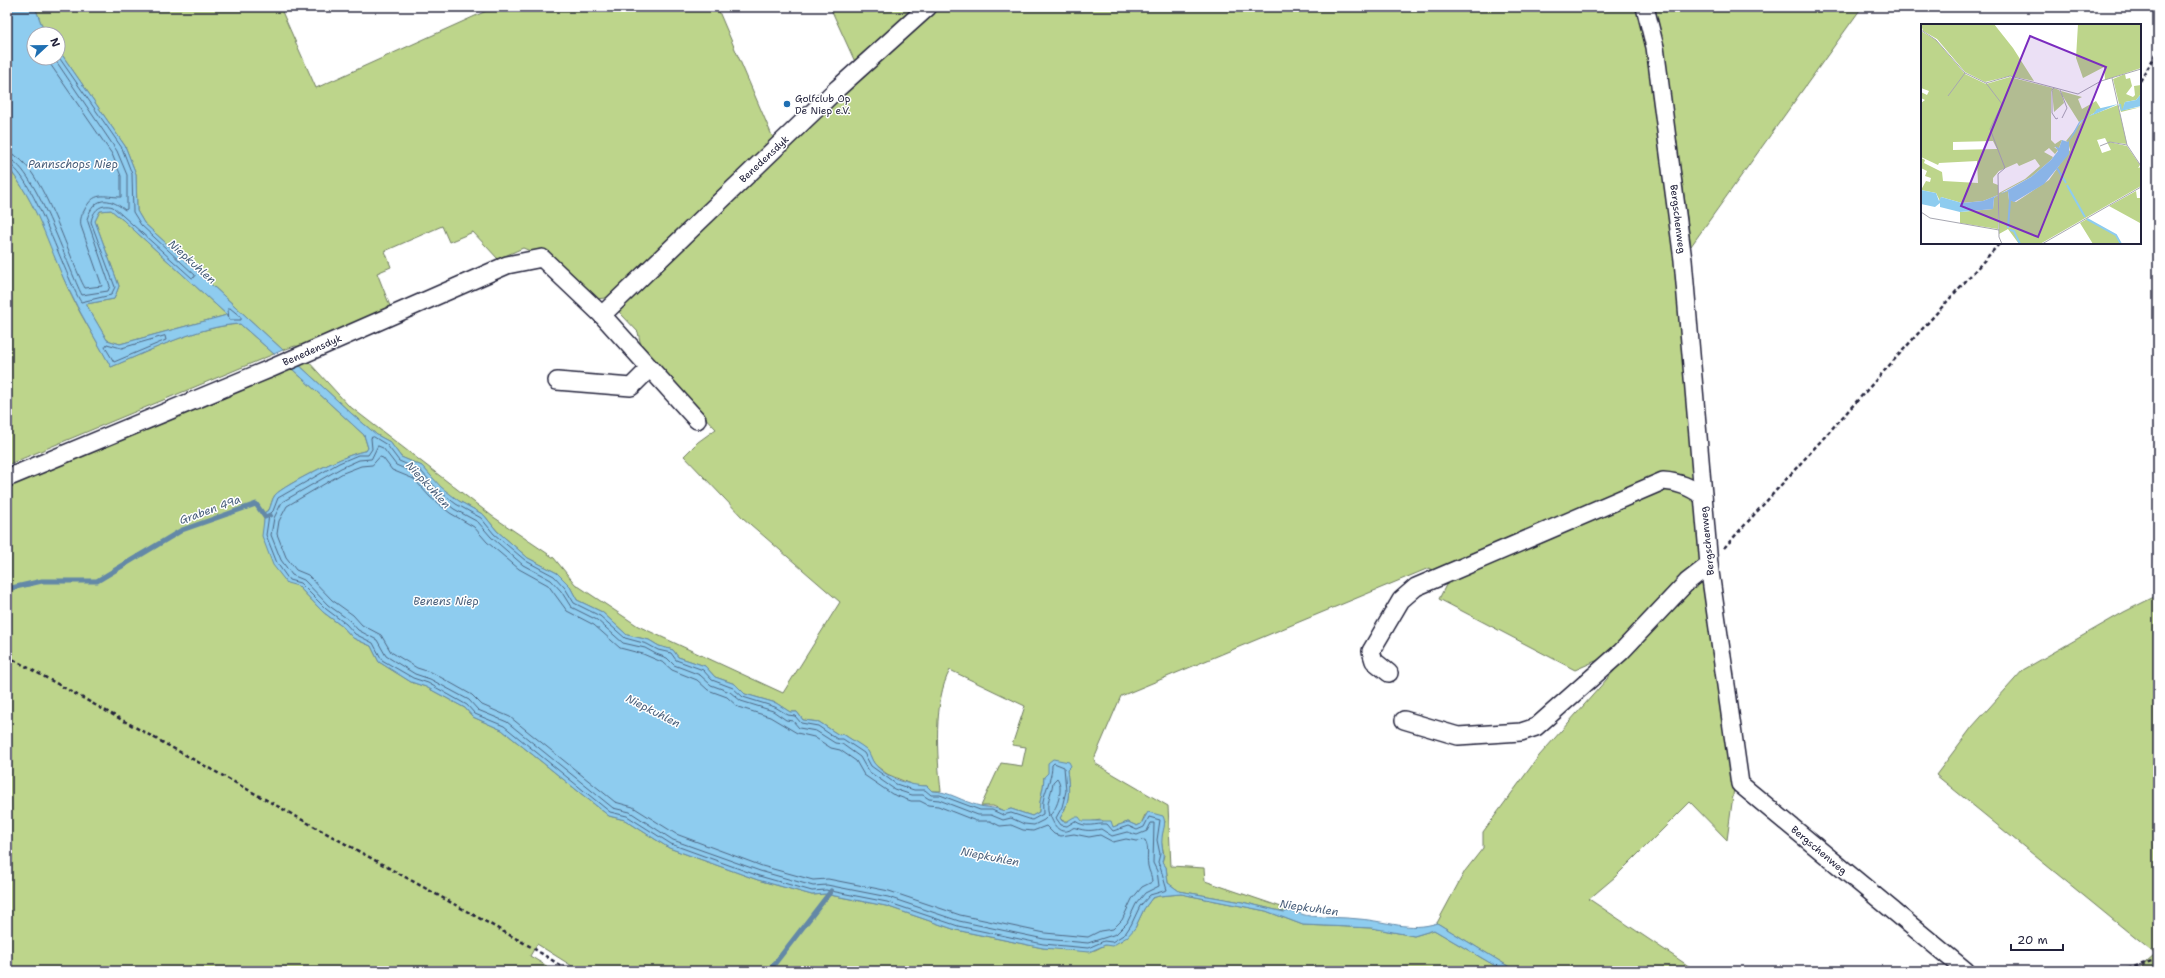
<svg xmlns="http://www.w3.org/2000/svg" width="2165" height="978" viewBox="0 0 2165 978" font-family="'Shantell Sans',sans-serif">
<rect width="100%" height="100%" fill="#fff"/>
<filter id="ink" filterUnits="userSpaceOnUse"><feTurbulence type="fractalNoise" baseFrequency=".025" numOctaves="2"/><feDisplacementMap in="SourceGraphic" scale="8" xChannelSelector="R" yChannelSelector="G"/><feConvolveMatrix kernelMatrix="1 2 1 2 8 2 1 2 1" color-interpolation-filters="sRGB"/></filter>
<g filter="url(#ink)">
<g fill="#bdd58b" stroke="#707c63">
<path d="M35,7H280L316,88L495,7H717L776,145L856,64L830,7H1637L1648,48L1678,263L1695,485L1678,477L1433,571L1429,568L1121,696L1094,759L1096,764L1168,806L1171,866L1204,868L1205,881L1290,910L1284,912L1242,902L1179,891L1168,883L1166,867L1162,862L1164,855L1161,840L1165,821L1145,815L1141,824L1137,826L1128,822L1113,827L1101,820L1088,822L1063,821L1060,818C1071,801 1069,789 1067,770L1071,766L1048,774L1044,777C1044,790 1039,800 1039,812L1032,816L1011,809L1004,811L993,806H981L1001,763L1022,766L1026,747L1012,745L1025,706L950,670C933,701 937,757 941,791H932L927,786H915L887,774L874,764L867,750L843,734L839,735L819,722L803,720L797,712H790L776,703L745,694L735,684L715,677L705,666L678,657L673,650L659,646L649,640L627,635L602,612L577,600L569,585L557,573L528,558L497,531L484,515L459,501L440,487L422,466L401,457L390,442L377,435L352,414L298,364L307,360L348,405L492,516L554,558L575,584L638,626L783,693L840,602L743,518L684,456L698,442L716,429L642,351L638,332L606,298L594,299L567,270L552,260L523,248L498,259L473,232L449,242L442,226L385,251L391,267L377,273L390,306L304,347L295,346L283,350L144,223L137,211L136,174L125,146L58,49V34H48L42,26Z"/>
<polygon points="1653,7 1862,7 1691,246 1663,46"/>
<path d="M7,166C38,204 48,243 67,286C79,314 97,340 111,367C152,350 195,327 240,324L274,354L7,465Z"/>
<polygon points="111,210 123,220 227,315 120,344 107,340 86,304 114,299 119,286 95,221 100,211"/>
<path d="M290,367L364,435L368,448L366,451C352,451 284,485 275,495C272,499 271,506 269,510L265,512L264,523L298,586L323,612L343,627L353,638L371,646L379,662L411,682L426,687L465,708L473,717L502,730L609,816L625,820L669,848L758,880L812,895L825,894L886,906L956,930L1043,948L1095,950L1105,945L1121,941L1135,928L1144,909L1152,898L1159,896L1181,894L1266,911L1303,925L1372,928L1414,936L1434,930L1504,971H580L537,944L530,956L555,971H7V485Z"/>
<polygon points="1659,488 1676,488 1696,500 1701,565 1614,653 1575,670 1439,599 1450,577"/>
<polygon points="1704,581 1734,788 1727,840 1690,802 1615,877 1589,899 1696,971 1516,971 1437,923 1465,871 1483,848 1483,832 1539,756 1690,585"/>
<polygon points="2158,595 2158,971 2136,971 2155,954 1936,775 1972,727 2023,670 2124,612"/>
</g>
<g fill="#8eccef" stroke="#6388a7" fill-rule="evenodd">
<path d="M7,7H35L42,26L48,34H34V58H58V49L125,146L136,174L137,211L144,223L283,350L274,354L240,324C198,326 150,351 111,367C97,341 80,314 67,286C47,243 38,204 7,166ZM111,210L123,220L227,315L120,344L107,340L86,304L114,299L119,286L95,221L100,211Z"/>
<path d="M298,364L352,414L377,435L390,442L401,457L422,466L441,487L459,501L484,515L497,531L528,558L557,573L569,585L577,600L602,612L627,635L649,640L659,646L673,650L678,657L705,666L715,677L735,684L745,694L776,703L790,712H797L803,720L819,722L839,735L843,734C850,739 860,744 866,749C870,752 871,759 874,763C885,778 910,786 927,786L932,791C949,791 963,802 980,806C989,808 994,807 1004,811L1011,809L1032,816L1039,812C1039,800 1044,790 1044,777L1048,773V763L1053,759L1069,762L1071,766L1067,770C1069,789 1071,801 1060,818L1062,821L1066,822L1074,817H1079L1082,821H1111L1113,827L1128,822L1137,826L1141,824L1148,812L1163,816C1167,824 1162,831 1162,839C1161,848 1165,853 1162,862L1166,867L1168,883L1179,891L1242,902L1284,912C1294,909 1300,915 1310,916C1326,918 1343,917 1359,919C1387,921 1410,932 1437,923L1516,971H1504L1434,930L1414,936L1372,928L1303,925L1266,911L1181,894L1159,896L1152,898L1144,909L1135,928L1127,937L1112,946L1105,945L1089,952L1043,948L956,930L886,906L825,894L812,895L758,880L669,848L625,820L609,816L502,730L473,717L465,708L426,687L411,682L379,662L371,646L353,638L343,627L323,612L298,586L287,583L273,565L262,536L265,512L269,510C271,506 272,499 275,495C284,485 352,451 366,451L368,448L364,435L290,367Z"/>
</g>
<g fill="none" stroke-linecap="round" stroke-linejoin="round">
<g stroke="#4d6683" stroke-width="1">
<path d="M7,153C39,154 70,262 85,288L102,286L81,226C80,220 81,216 84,211C94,190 104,197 121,197V176L112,154L46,58"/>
<path d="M7,159C33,160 69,271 82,295L108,291L110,286L87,219C94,197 108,196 125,210L127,209V175L117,151L54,58"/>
<path d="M7,164C30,166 66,280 81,302L111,295L115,287L91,222C93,210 101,203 113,207L192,278L195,277V275L141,225L133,212L132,174L122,148L58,56"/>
<polygon points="230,308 241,317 241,320 229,320 228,310"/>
<polygon points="165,336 166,340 114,362 105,347 107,344 121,348"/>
<path d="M374,437L387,445L399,461L420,470L438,490L456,504L481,518L494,534L526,561L554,576L565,588L574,603L600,616L625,638L647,644L658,650L671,653L676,660L703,670L712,680L733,688L743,697L775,707L788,715L795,716L801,723L818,726L837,739H843L864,753L871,766L896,784L914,790H925L931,795H940L980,810H992L1003,815L1011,813L1032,820L1043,814C1043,809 1042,802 1044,797C1047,786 1052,777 1052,765L1054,763L1064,767L1066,791L1062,807L1056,818L1061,825L1067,826L1075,821C1086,829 1095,823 1107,824L1113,831L1128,826L1137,830L1144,827L1149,817L1160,820L1157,840L1160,854L1158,862C1162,871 1164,881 1167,890L1150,895L1140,906L1131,925L1125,934L1112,942L1104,941L1088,948L1043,944L958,926L887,902L826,890L812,891L759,876L671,844L627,816L610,812L504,726L475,714L467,705L428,683L413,678L382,660L373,643L355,634L346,624L326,609L300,583L289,580L277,563L266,535L269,515L273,511L278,498L339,463L358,455H368L372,449L371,438Z"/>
<path d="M378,446L383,448L396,465L417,474L435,494L454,509L478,522L491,537L523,565L551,580L561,591L571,607L597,620L623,643L645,648L656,654L667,658L674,665L700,675L711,685L730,692L741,701L773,711L786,720L793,721L799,728L816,731L835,743L842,744L860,757L868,771L894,789L912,795H923L929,799L939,800L978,815H991L1003,820L1011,818L1024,824L1034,825L1044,820L1049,815C1045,804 1052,793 1053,782L1057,778C1064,787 1058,808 1050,815C1053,823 1058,835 1070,830C1073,828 1073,827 1076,828C1085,831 1091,831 1101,829L1112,836L1127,832L1137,835L1147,831L1151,823H1154L1153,863L1157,871L1159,886L1145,893L1136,904L1127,923L1116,934L1088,943L1044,939L959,921L888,897L827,885L813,886L760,871L673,840L630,812L613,808L507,722L478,710L469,700L430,679L415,674L386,656L377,640L358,630L349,620L328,605L304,580L292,575L281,560L271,535L274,518L282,502L341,468L359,460L371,459Z"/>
<path d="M380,457L383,458L392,470L414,479L430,497L450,513L474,527L487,542L519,569L548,585L567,611L594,625L620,648L643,654L664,663L672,670L697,680L708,690L727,697L738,707L770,717L797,733L814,737L831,748L840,750L856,761L864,775L892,794L911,801H920L928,805L938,806L976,821H990L1000,826L1011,825L1023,830L1033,831L1046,826L1054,834L1061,836L1074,834L1089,837L1100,835L1113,842L1126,839L1136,841L1145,840C1150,849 1146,857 1148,866C1149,872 1152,875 1152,882L1142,887L1132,899L1122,920L1113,929L1100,931L1088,937L1045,933L960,915L889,891L828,879L813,880L762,866L676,834L633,807L615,802L510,717L482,705L472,695L433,673L417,668L391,652L381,635L362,625L353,615L332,600L308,575L296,570L286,557L277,534L279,521L287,506L343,473L361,466L372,465Z"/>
</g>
<g stroke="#6388a7" stroke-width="5">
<polyline points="7,589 42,581 97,581 182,530 256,504 265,517 270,515"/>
<polyline points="769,971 831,891"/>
</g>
<defs>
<g id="minor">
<polyline points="1645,7 1655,47 1683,260 1709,565 1740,784 1966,971"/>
<polyline points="602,315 697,420"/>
<polyline points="557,381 631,387 650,368"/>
<polyline points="7,478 272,368 507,265 542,258 602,315 838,88 928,7"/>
<path d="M1389,673L1374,661L1371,651L1401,600L1416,587L1663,481C1679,482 1690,487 1703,496"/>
<polyline points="1404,720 1458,736 1521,732 1536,727 1621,652 1687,582 1709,565"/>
</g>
</defs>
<use href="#minor" stroke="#22223b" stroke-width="20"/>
<g stroke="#22223b" stroke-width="2.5" stroke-dasharray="4 3" stroke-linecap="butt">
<polyline points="2140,81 2158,51"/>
<polyline points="1724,548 2000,243"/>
<polyline points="7,656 533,948 569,971"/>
<polyline points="2121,971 2158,959"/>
</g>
<use href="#minor" stroke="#fff" stroke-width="17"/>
</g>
</g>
<circle fill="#1f6fb2" stroke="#fff" stroke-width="1.5" cx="787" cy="104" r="4"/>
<g text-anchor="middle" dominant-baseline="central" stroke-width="3" stroke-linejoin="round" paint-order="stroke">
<g font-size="10" fill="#22223b" stroke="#fff" text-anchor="start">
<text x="795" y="98">Golfclub Op<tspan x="795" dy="12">De Niep e.V.</tspan></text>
</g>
<g font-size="10" fill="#22223b" stroke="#fff">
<text transform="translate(764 159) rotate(-43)">Benedensdyk</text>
<text transform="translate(1678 219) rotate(83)">Bergschenweg</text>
<text transform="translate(312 350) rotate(-24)">Benedensdyk</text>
<text transform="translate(1707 541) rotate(-96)">Bergschenweg</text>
<text transform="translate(1819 850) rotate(40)">Bergschenweg</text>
</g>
<g font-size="11" font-style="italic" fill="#485e7a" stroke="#fff">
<text x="73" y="164">Pannschops Niep</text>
<text transform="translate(192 262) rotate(42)">Niepkuhlen</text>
<text transform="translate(428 485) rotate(47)">Niepkuhlen</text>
<text transform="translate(210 510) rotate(-20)">Graben 49a</text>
<text x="446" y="601">Benens Niep</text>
<text transform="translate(653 711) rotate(27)">Niepkuhlen</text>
<text transform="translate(990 857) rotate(11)">Niepkuhlen</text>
<text transform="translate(1309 908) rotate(8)">Niepkuhlen</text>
</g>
</g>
<g transform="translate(1921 24)">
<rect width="220" height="220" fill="#fff"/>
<path d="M0,0H73L92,24L113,57L89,52L64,58L44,48L16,15L2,7ZM157,0H220V44L184,56L183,43L162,54L155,34ZM0,7L15,16L44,50L65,60L89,53L132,64L130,68V116L134,120L140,116L145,117L163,95L158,98L141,71L143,79L133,88L131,67L133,64L138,66L141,71L140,67L161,73L157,75L161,85L175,77L180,85H176L175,88L168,92L197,81L206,120L188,118L206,122L219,141L217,144L220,143V162L119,220H98L87,205L78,210V169L104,155L119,142L114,135L98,142L96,139L78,147L72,154V159L77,161V171L62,177L41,179L20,173L19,177L15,169L0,166L5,157L9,158L10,154L4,152L6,147L0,144V134L4,136L3,139L21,148L22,157L57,159L56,137L18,139L17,141L0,133V79L4,76L0,74V68L6,71L8,67L0,64ZM184,114L190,126L181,129L176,116ZM141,116L147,118L149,126L128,156L95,178L88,176L87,167L80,169L110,153L130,136L132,133L123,128L128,124L134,130L137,126L133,123L138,124ZM72,117L76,125L32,126V118ZM204,50L205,55L209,54L211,62L205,70L212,73L214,71L213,62L220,61V70L215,76L204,78L202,86L220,83L200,88L198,81H200L198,80L192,55ZM215,167L216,174H220V203L219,199L188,182ZM77,171V205L39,199V188L72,185L73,174ZM166,195L195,211L199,220H172L159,199Z" fill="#bdd58b" fill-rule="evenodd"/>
<path d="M220,70V82L200,87L198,80H200L201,86L204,78L215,76ZM197,80L172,91L168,92L159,99L154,109L148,117V130L123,160L93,178L88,176L87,167L78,171L110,153L130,136L137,127L134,122L138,124L141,116L147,118L158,98L169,91L172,90L176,85ZM0,166L15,169L18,177L20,173L41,179L62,177L77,171L73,174L72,185L39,188L19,183V179L14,183L0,180Z" fill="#8eccef"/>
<path fill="none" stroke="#8eccef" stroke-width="2" d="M136,144L145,159M146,161L164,193M166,195L195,211L200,220M87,204L89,176M89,206L93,207L99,220"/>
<path fill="none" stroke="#a7a7b1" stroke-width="1" d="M0,6L15,16L44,49L65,59L89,52L157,70L180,57L220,45M191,54L206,121L220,142M65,59L81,80L69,105L84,144L77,150L78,213L81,220M133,64L131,66V89L135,95L137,94M139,66L146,84L141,94M27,72L44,49M179,122L189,118L206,121M0,188L9,194L78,206M121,220L220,163"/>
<path fill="#7b2cbf" fill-opacity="0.15" stroke="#7b2cbf" stroke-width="2" d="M109,12L185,43L117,213L40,182Z"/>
<rect width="220" height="220" fill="none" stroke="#22223b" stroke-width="2"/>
</g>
<rect width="2165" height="978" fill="none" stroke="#fff" stroke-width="24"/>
<rect x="12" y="12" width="2141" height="954" fill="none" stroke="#22223b" stroke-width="1.5" filter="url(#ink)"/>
<g transform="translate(46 46) rotate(68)"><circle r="19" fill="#ffffff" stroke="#a7a7b1"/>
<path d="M0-3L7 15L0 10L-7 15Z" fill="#1f6fb2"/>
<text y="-6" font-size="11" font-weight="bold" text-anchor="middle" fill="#22223b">N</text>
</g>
<path d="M2011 944v6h52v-6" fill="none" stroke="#22223b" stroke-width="2"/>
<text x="2017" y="944" font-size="12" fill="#22223b" stroke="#ffffff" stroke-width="3" paint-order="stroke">20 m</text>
</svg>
